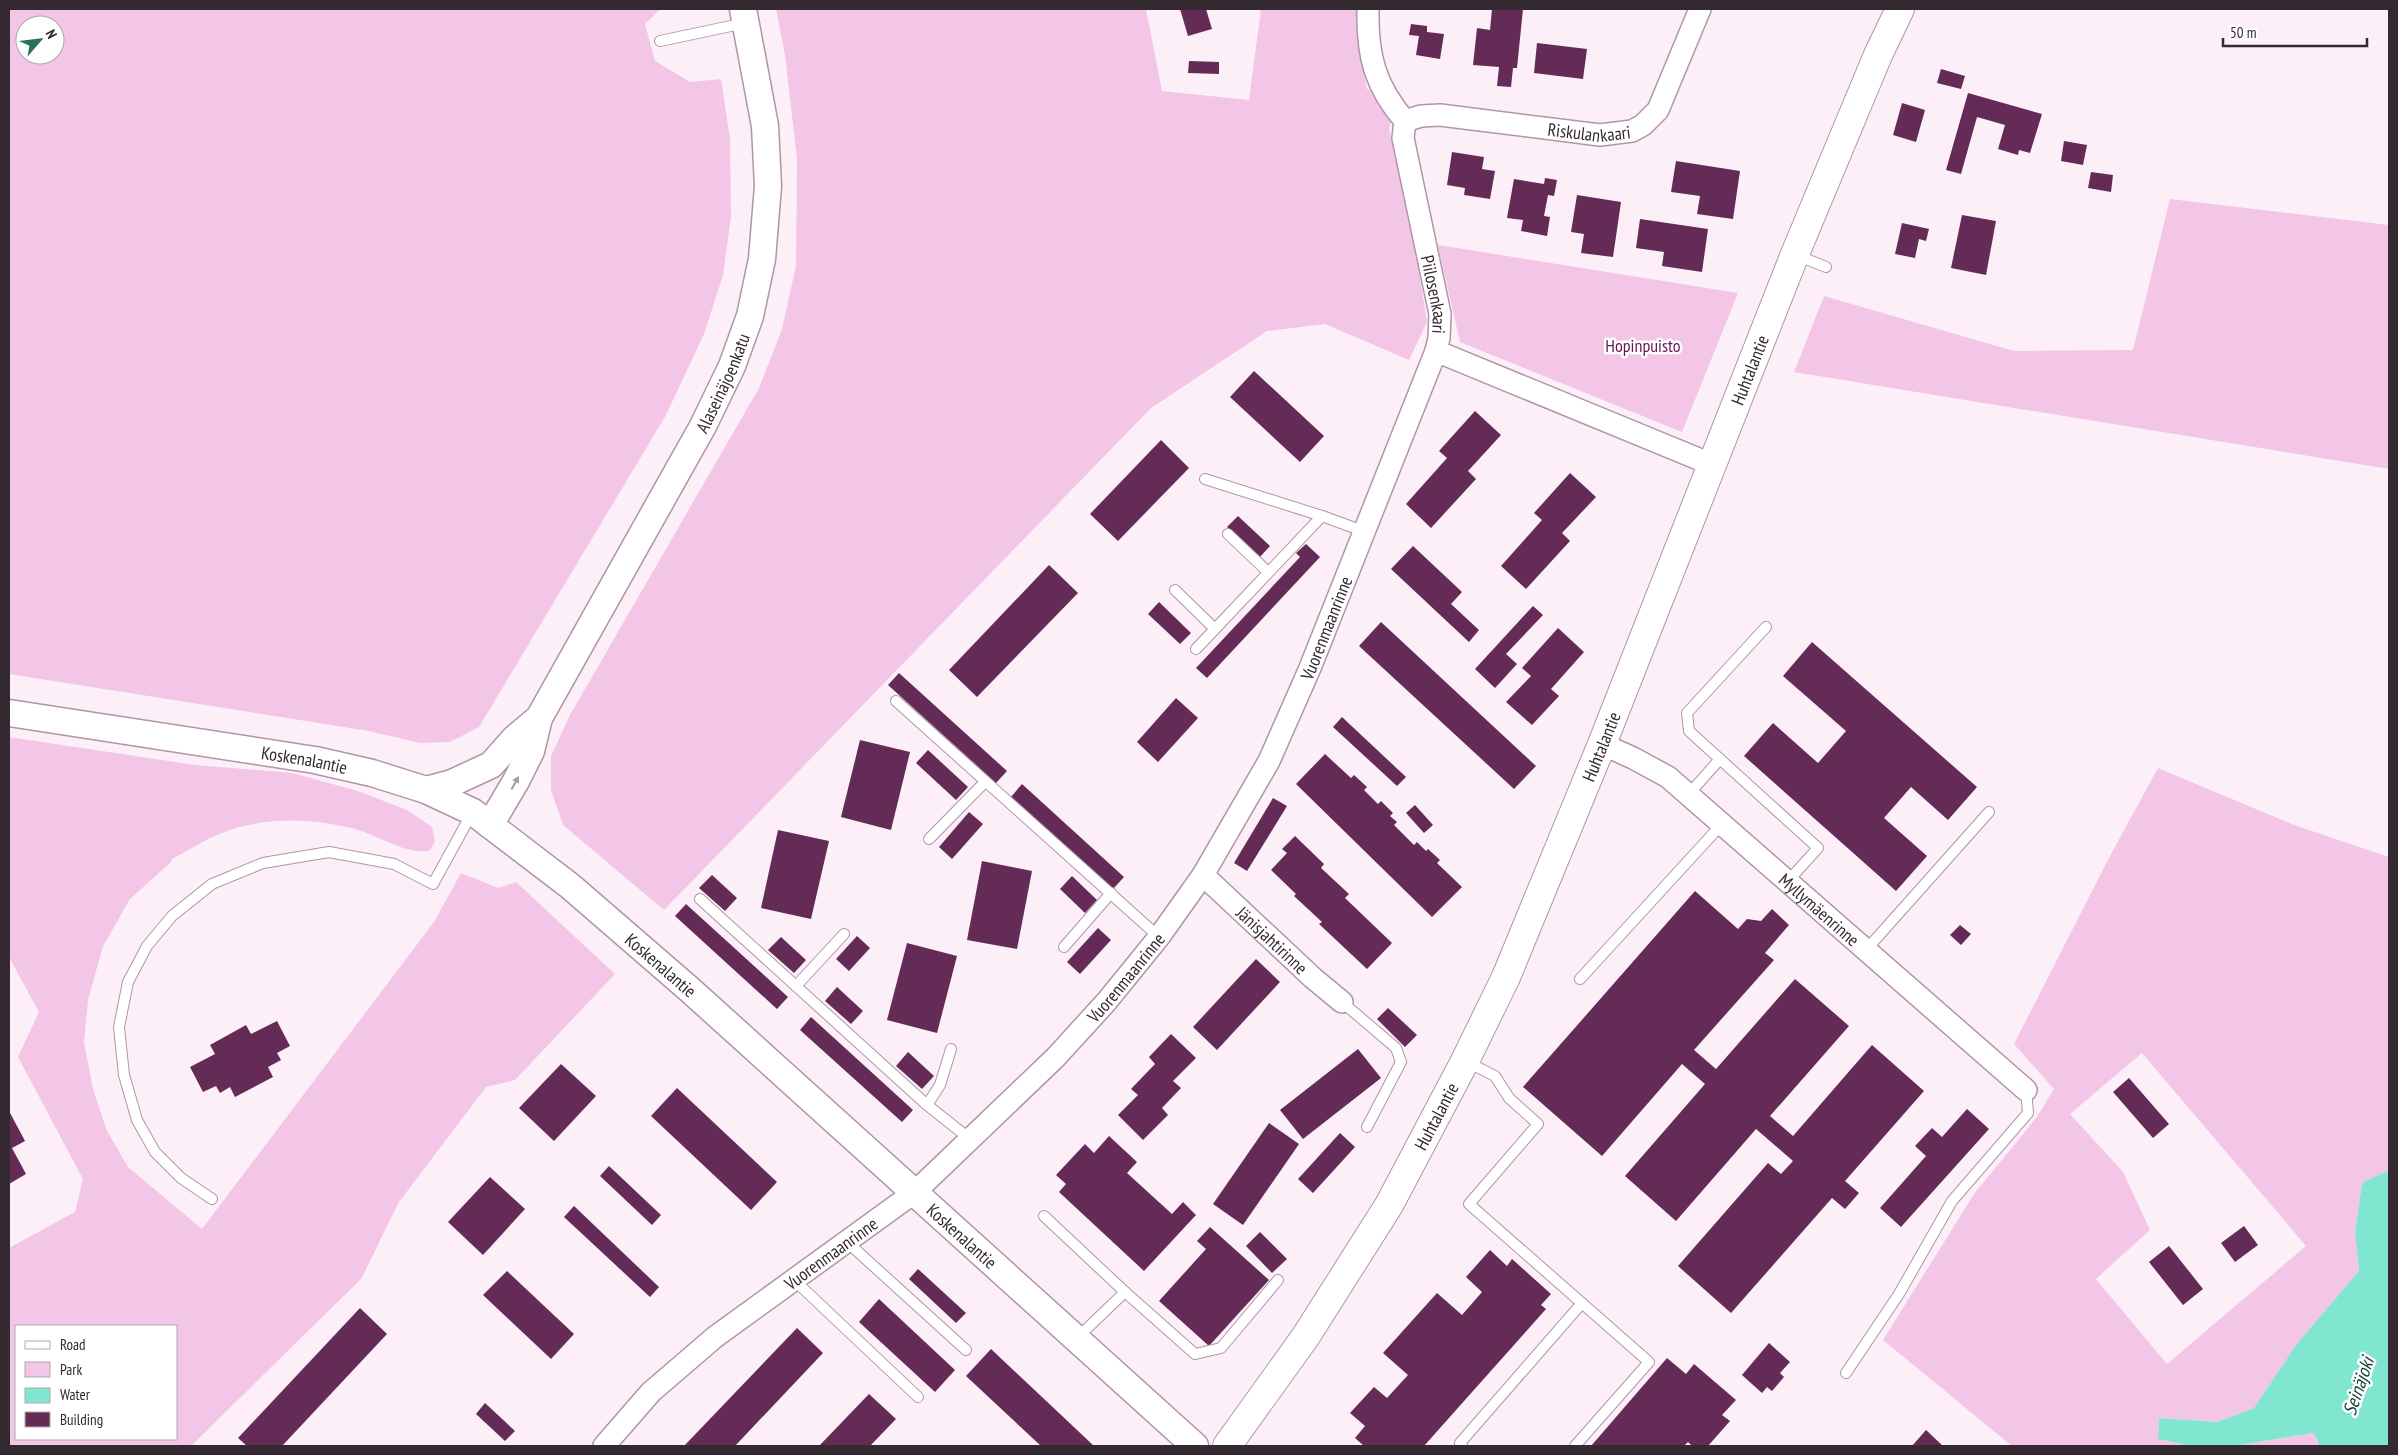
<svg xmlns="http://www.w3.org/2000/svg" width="2398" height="1455" viewBox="0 0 2398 1455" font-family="'PT Sans Narrow',sans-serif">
<rect width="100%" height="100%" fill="#fceff8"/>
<g fill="#f3c5e6" fill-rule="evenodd">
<path d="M9,9H660L645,24L655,61L690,82L721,79L730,139L731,216L723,275L704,334L666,415L479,727L450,742L420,743L369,731L9,674ZM25,25H55V55H25Z"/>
<polygon points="776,9 1146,9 1162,91 1249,100 1261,9 1356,9 1356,27 1367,89 1396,95 1389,129 1415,246 1427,322 1409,360 1325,324 1267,331 1151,408 664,910 563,825 551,790 551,756 570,715 759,388 782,329 796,266 797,159 785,55"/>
<polygon points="2170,199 2389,225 2389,469 1794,372 1824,296 2014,351 2133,350"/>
<polygon points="1438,245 1738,293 1682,432 1460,342"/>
<path d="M9,737L195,765L292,773L358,791L407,810L432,827L435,842L429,851C405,854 383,838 361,831C315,817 263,816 219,834C203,841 187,851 172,859L171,862L130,899L103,946L88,1000L84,1042L93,1089L107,1131L128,1167L202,1229L434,922L461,873L498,888L516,882L615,974L515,1080L486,1087L399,1202L361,1279L191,1446H9V1248L75,1212L83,1179L18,1057L39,1012L9,957ZM16,1326H176V1439H16Z"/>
<path d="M2158,768L2294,825L2389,857V1170L2362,1183L2355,1232L2359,1271L2296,1345L2254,1408L2218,1422L2159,1418L2158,1439L2191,1446H2012L1883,1340L1974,1194L2037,1117L2054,1089L2014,1044L2111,854ZM2142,1053L2306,1246L2167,1364L2096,1279L2150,1230L2123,1172L2070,1114Z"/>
<polygon points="2313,1433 2318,1440 2318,1446 2234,1446"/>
</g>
<polygon fill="#80e6d0" points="2389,1170 2389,1446 2318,1446 2318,1440 2313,1433 2234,1446 2191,1446 2158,1439 2159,1418 2218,1422 2254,1408 2296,1345 2359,1271 2355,1232 2362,1183"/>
<g fill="#642b57">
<polygon points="1180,9 1206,9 1212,29 1188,36"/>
<polygon points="1492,9 1523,9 1517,68 1513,68 1511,87 1497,86 1499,67 1473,65 1477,28 1490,30"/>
<polygon points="1411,24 1427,26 1427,32 1444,34 1440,59 1416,55 1419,36 1409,35"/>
<polygon points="1537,43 1587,49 1583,79 1534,73"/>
<polygon points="1189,61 1219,62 1219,74 1188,73"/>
<polygon points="1941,69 1965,76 1961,89 1937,83"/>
<polygon points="1968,93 2042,114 2030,153 2019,150 2018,155 1998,149 2005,125 1977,117 1961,174 1946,170"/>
<polygon points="1902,103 1925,110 1916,142 1893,135"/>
<polygon points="2064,141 2087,145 2083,165 2061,161"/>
<polygon points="1452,152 1484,157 1482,169 1495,171 1490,199 1464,195 1465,188 1447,185"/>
<polygon points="1676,161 1740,171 1733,219 1697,214 1700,196 1671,192"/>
<polygon points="2091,172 2113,175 2111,192 2088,188"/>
<polygon points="1545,178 1557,180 1554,196 1548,195 1544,216 1550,217 1547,236 1521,231 1523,220 1507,218 1514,179 1544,184"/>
<polygon points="1577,195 1621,202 1613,257 1581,253 1584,234 1571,232"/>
<polygon points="1962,215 1996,221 1986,275 1951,268"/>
<polygon points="1640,219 1708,229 1702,272 1662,266 1664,252 1636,248"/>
<polygon points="1902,223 1929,229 1926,241 1919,239 1915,258 1895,254"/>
<polygon points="1254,371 1324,436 1300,462 1230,397"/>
<polygon points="1475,411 1501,435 1468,471 1476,479 1431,528 1406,504 1447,458 1439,451"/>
<polygon points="1161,440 1189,468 1118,541 1090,514"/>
<polygon points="1570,473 1596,497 1562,533 1570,541 1526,589 1501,566 1542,520 1534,513"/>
<polygon points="1238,516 1270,546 1259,558 1227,527"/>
<polygon points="1306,544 1320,557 1207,678 1196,668 1300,557 1296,553"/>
<polygon points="1413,546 1462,592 1451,604 1479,630 1469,642 1391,569"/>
<polygon points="1049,565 1078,593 977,697 949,670"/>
<polygon points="1159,602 1191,633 1180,644 1148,614"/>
<polygon points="1533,606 1543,615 1506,654 1517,664 1495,688 1475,669"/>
<polygon points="1381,622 1536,766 1514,789 1359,646"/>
<polygon points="1558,628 1584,652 1551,689 1559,696 1532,725 1506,702 1531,676 1522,668"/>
<polygon points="1812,642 1977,787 1948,820 1911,787 1884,818 1927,856 1896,891 1744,756 1773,723 1818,763 1846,731 1783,676"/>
<polygon points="899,673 1007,771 996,783 888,685"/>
<polygon points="1176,698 1198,718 1158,762 1137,742"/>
<polygon points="1342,717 1406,777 1397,786 1333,727"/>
<polygon points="860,740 910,752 891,830 841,817"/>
<polygon points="928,750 968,787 956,800 916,763"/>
<polygon points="1325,754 1351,778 1354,775 1367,787 1364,790 1378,804 1381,801 1393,813 1390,816 1397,822 1394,825 1414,845 1417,842 1426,851 1428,849 1440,860 1437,863 1462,887 1432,917 1296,784"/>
<polygon points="1022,784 1124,877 1113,889 1011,797"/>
<polygon points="1273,798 1287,806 1247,871 1234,863"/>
<polygon points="1415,805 1433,825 1424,833 1406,813"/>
<polygon points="969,812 983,824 952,859 939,847"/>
<polygon points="778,830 829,841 811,919 761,908"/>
<polygon points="1295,836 1324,864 1321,868 1349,894 1345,898 1392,943 1367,969 1319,924 1322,922 1294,896 1296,894 1271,870 1287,853 1282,849"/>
<polygon points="982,861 1032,871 1017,949 967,940"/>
<polygon points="712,875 737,898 725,911 699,888"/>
<polygon points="1072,876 1097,900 1085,913 1060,889"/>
<polygon points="1695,891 1738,929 1747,919 1761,921 1772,909 1789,925 1765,953 1774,960 1694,1050 1716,1069 1795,979 1849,1026 1770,1116 1793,1136 1872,1045 1924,1091 1845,1181 1859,1193 1845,1209 1832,1198 1731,1313 1678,1266 1768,1163 1781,1174 1793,1161 1756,1129 1676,1221 1625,1176 1705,1084 1682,1064 1602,1156 1523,1087"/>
<polygon points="686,904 788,997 777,1009 675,916"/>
<polygon points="1960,925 1971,934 1961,945 1950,935"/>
<polygon points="1098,928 1111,940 1080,974 1067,962"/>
<polygon points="857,936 870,948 849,971 836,959"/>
<polygon points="781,937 806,960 794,973 768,950"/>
<polygon points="907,943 957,956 937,1033 887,1020"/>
<polygon points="1256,959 1280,982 1217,1050 1193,1027"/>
<polygon points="837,987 863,1011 851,1024 825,1001"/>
<polygon points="1388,1008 1417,1035 1405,1047 1377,1019"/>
<polygon points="811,1017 913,1110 902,1122 800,1030"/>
<polygon points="277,1021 290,1046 277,1053 281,1060 268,1067 273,1077 235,1097 230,1087 220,1093 216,1086 203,1092 190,1067 215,1054 210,1045 246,1025 251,1034"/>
<polygon points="1171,1034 1196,1058 1173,1081 1181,1088 1162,1108 1168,1115 1143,1140 1118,1115 1138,1095 1131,1089 1155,1064 1149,1057"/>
<polygon points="1358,1049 1381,1078 1303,1139 1280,1110"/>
<polygon points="908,1052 934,1076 922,1089 896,1066"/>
<polygon points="561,1064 596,1096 554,1141 519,1108"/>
<polygon points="2129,1078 2169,1124 2153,1138 2113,1092"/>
<polygon points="677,1088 777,1182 751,1210 651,1116"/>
<polygon points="1967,1109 1989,1129 1901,1227 1880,1208 1926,1156 1915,1146 1932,1128 1942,1137"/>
<polygon points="9,1111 25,1141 12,1148 26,1174 9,1184"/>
<polygon points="1269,1123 1299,1144 1243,1225 1213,1204"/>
<polygon points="1340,1133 1355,1147 1313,1193 1298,1179"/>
<polygon points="1109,1136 1137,1162 1127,1173 1172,1214 1183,1202 1196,1215 1144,1271 1059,1192 1066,1184 1056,1175 1085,1144 1094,1153"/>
<polygon points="609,1166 661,1215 652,1225 600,1176"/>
<polygon points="490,1177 525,1209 483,1255 448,1222"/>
<polygon points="574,1206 659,1287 650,1297 564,1217"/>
<polygon points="2244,1226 2258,1245 2235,1262 2221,1243"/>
<polygon points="1210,1227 1269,1280 1209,1346 1159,1301 1206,1249 1197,1241"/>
<polygon points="1260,1232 1287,1259 1272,1273 1246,1246"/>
<polygon points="2169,1246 2203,1289 2183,1305 2149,1262"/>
<polygon points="1490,1250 1507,1266 1512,1259 1551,1294 1541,1305 1546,1309 1424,1446 1364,1446 1355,1438 1365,1426 1350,1413 1374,1387 1387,1398 1408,1375 1383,1353 1437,1293 1462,1315 1482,1292 1466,1277"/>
<polygon points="918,1269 966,1313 956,1323 909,1279"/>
<polygon points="507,1271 574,1334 551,1359 483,1295"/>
<polygon points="879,1299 955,1370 935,1392 859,1322"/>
<polygon points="360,1308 387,1334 282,1446 247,1446 238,1438"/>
<polygon points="797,1328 823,1353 735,1446 684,1446"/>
<polygon points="1769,1343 1790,1362 1780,1373 1784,1377 1772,1391 1767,1387 1762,1393 1742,1375"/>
<polygon points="991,1349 1094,1446 1041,1446 966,1376"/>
<polygon points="1667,1358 1686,1374 1694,1364 1736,1400 1722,1415 1730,1421 1708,1446 1692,1446 1688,1442 1684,1446 1591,1446"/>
<polygon points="869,1394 896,1419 870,1446 819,1446"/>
<polygon points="485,1403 515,1431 505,1441 476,1414"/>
<polygon points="1926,1430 1943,1446 1912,1446"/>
</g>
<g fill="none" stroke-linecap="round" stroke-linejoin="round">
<defs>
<g id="service">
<polyline points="660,41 745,23"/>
<polyline points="1796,255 1826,267"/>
<polyline points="1205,479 1322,516"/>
<polyline points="1228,534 1268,572"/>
<polyline points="1175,590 1215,629"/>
<polyline points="1766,627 1687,713 1689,731 1818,848 1788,881"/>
<polyline points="1196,649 1322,516 1363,531"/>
<polyline points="896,701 1159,937"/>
<polyline points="1688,795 1720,759"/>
<polyline points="929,839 985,782"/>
<polyline points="700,899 927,1105 970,1139"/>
<polyline points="1064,947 1111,893"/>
<polyline points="1866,950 1989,812"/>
<polyline points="1580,979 1722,824"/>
<polyline points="796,986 844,934"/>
<polyline points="1342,1002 1396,1048 1401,1062 1367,1127"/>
<polyline points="1465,1061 1495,1076 1509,1098 1538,1124 1469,1204 1649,1362 1575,1446"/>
<polyline points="927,1105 940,1085 951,1049"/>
<polyline points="212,1199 181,1178 155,1152 137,1120 124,1075 119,1027 128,982 147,946 172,916 212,884 263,863 329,852 394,864 433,884 472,813"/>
<polyline points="1044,1216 1125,1292"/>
<polyline points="846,1241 966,1350"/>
<polyline points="793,1279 918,1397"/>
<polyline points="1077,1338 1125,1292 1195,1354 1221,1348 1278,1280"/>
<polyline points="1846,1373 1899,1294 1952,1201 2028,1113 2026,1090"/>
<polyline points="1462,1446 1460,1443 1582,1303"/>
</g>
<g id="minor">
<path id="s1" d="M1368,9C1367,56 1375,86 1405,121L1403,138L1440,314L1439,338L1436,351L1713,465"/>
<path id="s2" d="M1405,121L1421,116L1440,115L1600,135L1632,131L1643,125L1658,110L1700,9"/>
<path id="s3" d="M1602,744L1633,758L1668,777L2026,1090"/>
<path id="s4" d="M1203,875L1313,978L1342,1002"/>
<path id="s5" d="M604,1446L651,1392L715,1337L915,1192L1056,1057L1107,1001L1159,937L1203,875L1269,761L1310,668L1436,351"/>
</g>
<g id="tertiary">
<path id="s6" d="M9,713L315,760L372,773L426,790L473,812L570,886L689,989L1195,1446"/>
<polyline points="426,790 452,783 491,765 514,739 539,718"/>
<path id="s7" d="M490,825L516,781L531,751L539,718L703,426L732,366L750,316L762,259L768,186L765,126L743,9"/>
</g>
<g id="secondary">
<path id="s8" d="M1227,1446L1306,1336L1389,1205L1465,1061L1506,977L1602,744L1795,254L1878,55L1900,9"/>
</g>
</defs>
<use href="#service" stroke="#b194a8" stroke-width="12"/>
<use href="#minor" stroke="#b194a8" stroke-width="24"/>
<use href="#tertiary" stroke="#b194a8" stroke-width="29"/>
<use href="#secondary" stroke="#b194a8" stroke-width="30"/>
<use href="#service" stroke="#fff" stroke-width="10"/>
<use href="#minor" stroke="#fff" stroke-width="21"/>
<use href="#tertiary" stroke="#fff" stroke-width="26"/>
<use href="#secondary" stroke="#fff" stroke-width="28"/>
</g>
<defs><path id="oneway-solid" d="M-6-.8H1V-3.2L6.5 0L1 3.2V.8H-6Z" transform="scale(1.25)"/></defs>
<use fill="#a49ea2" href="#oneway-solid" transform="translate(515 783) rotate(-61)"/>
<g text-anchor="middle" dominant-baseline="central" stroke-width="5" stroke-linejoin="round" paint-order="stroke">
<g font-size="18" fill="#342831" stroke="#fff">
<text stroke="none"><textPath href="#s2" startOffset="186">Riskulankaari</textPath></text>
<text stroke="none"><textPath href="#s1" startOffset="298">Piilosenkaari</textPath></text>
<text stroke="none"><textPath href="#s8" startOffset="1201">Huhtalantie</textPath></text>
<text stroke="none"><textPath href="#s7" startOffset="501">Alaseinäjoenkatu</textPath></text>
<text stroke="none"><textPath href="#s5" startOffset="1109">Vuorenmaanrinne</textPath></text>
<text stroke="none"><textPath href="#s8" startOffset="796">Huhtalantie</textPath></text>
<text stroke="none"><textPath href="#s6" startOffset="299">Koskenalantie</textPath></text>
<text stroke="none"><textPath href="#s3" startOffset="275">Myllymäenrinne</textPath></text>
<text stroke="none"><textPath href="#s4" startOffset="95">Jänisjahtirinne</textPath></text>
<text stroke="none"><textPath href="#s6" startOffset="719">Koskenalantie</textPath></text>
<text stroke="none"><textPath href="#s5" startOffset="704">Vuorenmaanrinne</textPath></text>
<text stroke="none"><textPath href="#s8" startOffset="391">Huhtalantie</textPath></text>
<text stroke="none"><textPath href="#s6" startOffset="1124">Koskenalantie</textPath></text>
<text stroke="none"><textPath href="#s5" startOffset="299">Vuorenmaanrinne</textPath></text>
</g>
<g font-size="18" fill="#641756" stroke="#fff">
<text x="1643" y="345">Hopinpuisto</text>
</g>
<g font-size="19" font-style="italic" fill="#0e3e35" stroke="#fff">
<text transform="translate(2358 1386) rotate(-71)">Seinäjoki</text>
</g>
</g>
<rect width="2398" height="1455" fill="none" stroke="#342831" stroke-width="20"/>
<rect x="15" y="1325" width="162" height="115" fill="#ffffff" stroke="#aea9ad"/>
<rect x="25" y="1341" width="25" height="8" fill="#ffffff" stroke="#aea9ad"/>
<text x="60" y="1350" font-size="15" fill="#342831">Road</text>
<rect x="25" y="1362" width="25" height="15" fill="#f3c5e6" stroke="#aea9ad"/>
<text x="60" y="1375" font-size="15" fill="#342831">Park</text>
<rect x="25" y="1388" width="25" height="15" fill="#80e6d0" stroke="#aea9ad"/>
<text x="60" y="1400" font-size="15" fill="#342831">Water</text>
<rect x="25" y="1412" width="25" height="15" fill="#642b57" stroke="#aea9ad"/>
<text x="60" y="1425" font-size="15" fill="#342831">Building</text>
<g transform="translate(40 40) rotate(62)"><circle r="24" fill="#ffffff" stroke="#aea9ad"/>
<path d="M0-4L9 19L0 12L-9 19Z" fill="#2b6f62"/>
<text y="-8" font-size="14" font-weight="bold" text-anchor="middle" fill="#342831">N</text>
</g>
<path d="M2223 38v8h144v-8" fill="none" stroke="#342831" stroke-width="2.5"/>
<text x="2230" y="38" font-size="15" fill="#342831" stroke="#ffffff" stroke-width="4" paint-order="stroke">50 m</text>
</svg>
